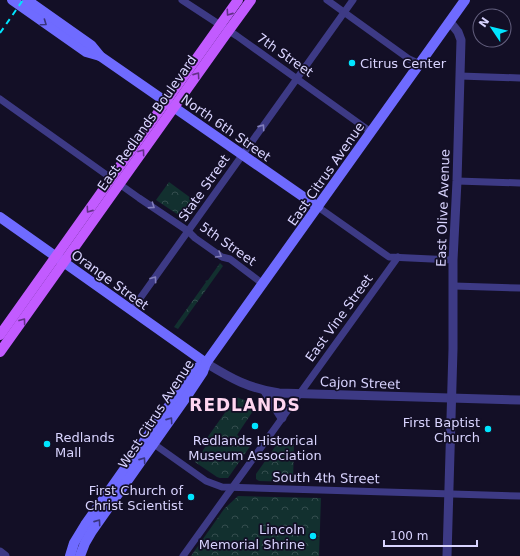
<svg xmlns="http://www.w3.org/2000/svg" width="520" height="556" viewBox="0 0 520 556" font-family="'DejaVu Sans',sans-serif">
<defs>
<pattern id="park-crowns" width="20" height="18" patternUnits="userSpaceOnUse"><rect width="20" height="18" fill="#12302f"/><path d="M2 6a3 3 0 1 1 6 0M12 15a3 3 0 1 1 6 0" fill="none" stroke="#344d4e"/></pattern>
</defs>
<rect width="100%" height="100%" fill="#130f26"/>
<g fill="url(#park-crowns)">
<polygon points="169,182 195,201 183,218 156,200"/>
<polygon points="220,263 223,266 178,329 174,327 206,282 205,281 208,280"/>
<polygon points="236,397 257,405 237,435 251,445 228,478 220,478 217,477 195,462 210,440 207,438"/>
<polygon points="277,444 294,444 293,482 259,481 256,479 256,474"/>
<polygon points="238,496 321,498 319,556 191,556 224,509"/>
</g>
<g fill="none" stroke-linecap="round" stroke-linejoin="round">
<g stroke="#3d3a85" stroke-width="7">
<polyline points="182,0 237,36 371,132"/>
<polyline points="327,0 409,59 420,64"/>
<polyline points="460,76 520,78"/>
<polyline points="0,99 139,198 188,231 195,238 222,257 230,259 263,284"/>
<polyline points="457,181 520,183"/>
<polyline points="318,207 389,257 453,260"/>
<polyline points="454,286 520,288"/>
<polyline points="131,311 353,0"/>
<polyline points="151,442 206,481 222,487 520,496"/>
<polyline points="183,556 398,257"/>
</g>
<g stroke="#3d3a85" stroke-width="9">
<path d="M206,363C232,379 248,388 279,393L520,400"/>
<polyline points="265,391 282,418"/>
<polyline points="0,552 5,556"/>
<polyline points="447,556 453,349 453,260 457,181 461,40 458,32 450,22"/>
</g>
<g stroke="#6f6bff" stroke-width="10">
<polyline points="12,0 86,52 100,56"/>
<polyline points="27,0 91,45 100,56 318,207"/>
<polyline points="0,217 206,363"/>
<polyline points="70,556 74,543 85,525 195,369 206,363"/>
<polyline points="80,556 85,543 92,531 187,396 203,372 206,363 465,0"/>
</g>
<g stroke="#c25bff" stroke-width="10">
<polyline points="0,335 238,0"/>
<polyline points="0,352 224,37 251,0"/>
</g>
<polyline stroke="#00e5ff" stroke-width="2" stroke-dasharray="6 5" stroke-linecap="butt" points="0,33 23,0"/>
</g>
<defs><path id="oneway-chevron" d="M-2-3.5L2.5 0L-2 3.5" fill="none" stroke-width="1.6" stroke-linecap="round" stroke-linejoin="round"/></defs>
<g stroke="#623188">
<use href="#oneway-chevron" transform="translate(229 13) rotate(125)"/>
<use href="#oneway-chevron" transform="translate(197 75) rotate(-55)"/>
<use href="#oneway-chevron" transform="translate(142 152) rotate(-54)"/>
<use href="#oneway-chevron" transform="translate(89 210) rotate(125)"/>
<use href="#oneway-chevron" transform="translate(23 321) rotate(-54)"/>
</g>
<g stroke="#38347d">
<use href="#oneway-chevron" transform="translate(44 23) rotate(35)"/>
<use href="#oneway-chevron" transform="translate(170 420) rotate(-55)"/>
<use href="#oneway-chevron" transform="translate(143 460) rotate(-55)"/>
<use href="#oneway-chevron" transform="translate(98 522) rotate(-55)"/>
</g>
<g stroke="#837fbc">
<use href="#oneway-chevron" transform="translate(262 127) rotate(-55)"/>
<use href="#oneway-chevron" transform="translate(152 206) rotate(34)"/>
<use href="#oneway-chevron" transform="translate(219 255) rotate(31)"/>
<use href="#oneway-chevron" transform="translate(154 279) rotate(-54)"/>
</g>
<g fill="#00e5ff" stroke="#130f26" stroke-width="1.5">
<circle cx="352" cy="63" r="4"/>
<circle cx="255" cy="426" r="4"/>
<circle cx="488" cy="429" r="4"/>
<circle cx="47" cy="444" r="4"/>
<circle cx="191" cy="497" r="4"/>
<circle cx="313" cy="536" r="4"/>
</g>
<g text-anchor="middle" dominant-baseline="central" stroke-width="3.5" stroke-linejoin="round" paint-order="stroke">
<g font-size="13" fill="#d9d4ff" stroke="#130f26">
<text transform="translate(285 55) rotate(35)">7th Street</text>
<text transform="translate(147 123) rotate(-55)">East Redlands Boulevard</text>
<text transform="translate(226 128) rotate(35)">North 6th Street</text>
<text transform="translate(326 174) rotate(-55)">East Citrus Avenue</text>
<text transform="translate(204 188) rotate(-55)">State Street</text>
<text transform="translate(443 208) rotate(-88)">East Olive Avenue</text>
<text transform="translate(228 244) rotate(35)">5th Street</text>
<text transform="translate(110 280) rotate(36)">Orange Street</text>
<text transform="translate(339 318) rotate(-54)">East Vine Street</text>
<text transform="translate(360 383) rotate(2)">Cajon Street</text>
<text transform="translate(156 414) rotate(-57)">West Citrus Avenue</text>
<text transform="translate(326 478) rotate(1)">South 4th Street</text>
</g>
<g font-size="13" fill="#d9d4ff" stroke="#130f26" text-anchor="end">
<text x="360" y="63" text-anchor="start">Citrus Center</text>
<text x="480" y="422">First Baptist<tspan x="480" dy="15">Church</tspan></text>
<text x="55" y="437" text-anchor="start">Redlands<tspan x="55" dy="15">Mall</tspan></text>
<text x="255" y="440" text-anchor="middle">Redlands Historical<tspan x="255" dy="15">Museum Association</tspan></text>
<text x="183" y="490">First Church of<tspan x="183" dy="15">Christ Scientist</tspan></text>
<text x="305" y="529">Lincoln<tspan x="305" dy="15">Memorial Shrine</tspan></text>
</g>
<g font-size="17" font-weight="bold" letter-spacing="1" fill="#ffd6f0" stroke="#130f26">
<text x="245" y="405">REDLANDS</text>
</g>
</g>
<g transform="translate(492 28) rotate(305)"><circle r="19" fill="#130f26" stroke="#625e7d"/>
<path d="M0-3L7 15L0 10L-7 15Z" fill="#00e5ff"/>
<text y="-6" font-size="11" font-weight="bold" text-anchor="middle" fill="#d9d4ff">N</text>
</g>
<path d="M384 540v6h93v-6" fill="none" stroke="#d9d4ff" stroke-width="2"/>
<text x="390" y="540" font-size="12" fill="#d9d4ff" stroke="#130f26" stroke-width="3" paint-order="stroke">100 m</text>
</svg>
